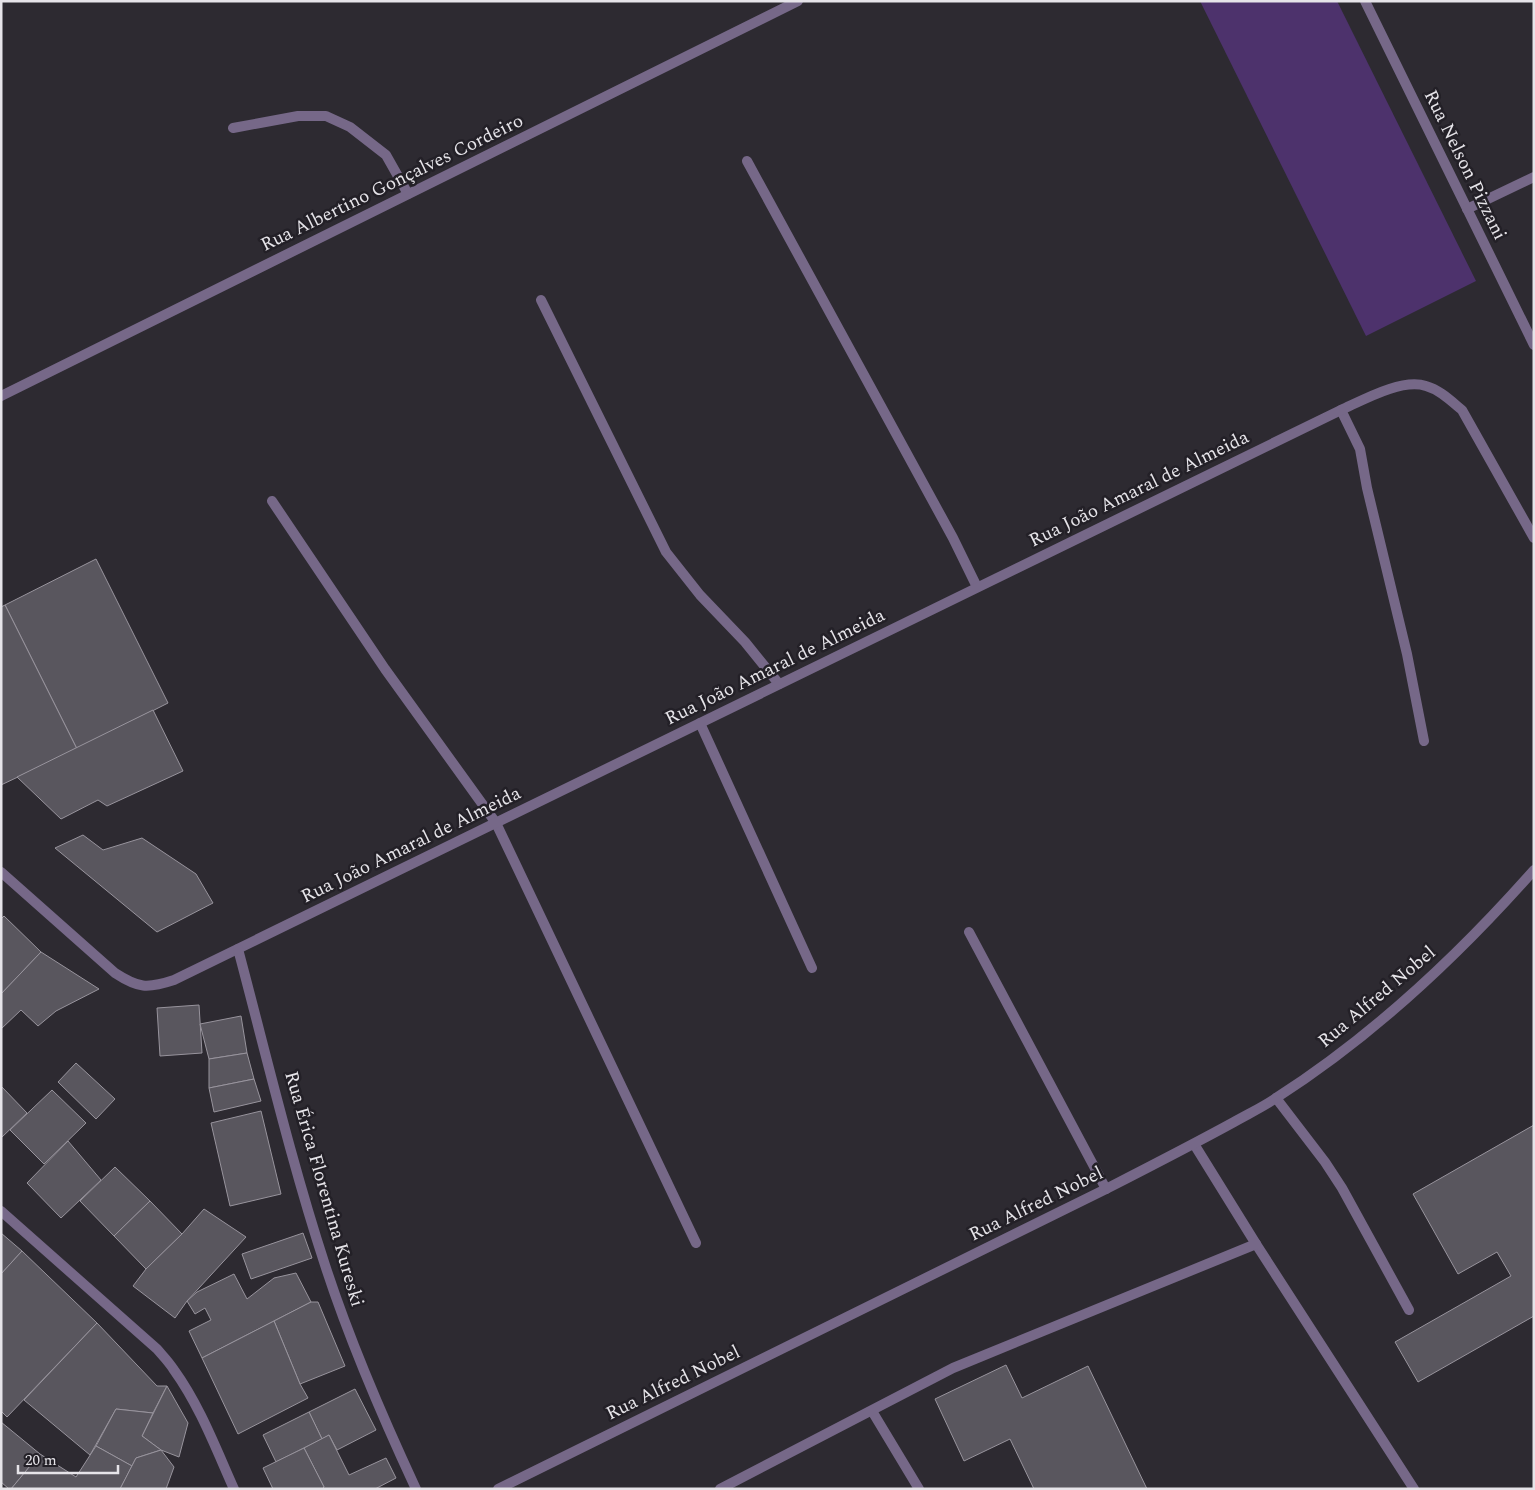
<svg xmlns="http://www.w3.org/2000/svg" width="1535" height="1490" viewBox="0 0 1535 1490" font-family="Spectral,serif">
<rect width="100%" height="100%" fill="#2d2a31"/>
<polygon fill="#4d326c" points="1200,1 1337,1 1476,281 1366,336"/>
<g fill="#59565e" stroke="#98949d">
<polygon points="96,559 168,703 77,749 5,605"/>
<polygon points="5,605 77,749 1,785 1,607"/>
<polygon points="153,710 183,771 107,806 98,800 61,819 17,777"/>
<polygon points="83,835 103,850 142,838 196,874 213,903 157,932 55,848"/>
<polygon points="4,916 41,952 1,994 1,919"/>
<polygon points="41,952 99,989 56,1011 38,1026 21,1010 1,1029 1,994"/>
<polygon points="199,1005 202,1053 160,1056 157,1008"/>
<polygon points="241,1016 247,1053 209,1059 200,1024"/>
<polygon points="247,1053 254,1079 209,1088 209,1059"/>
<polygon points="76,1063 115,1099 96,1119 58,1082"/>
<polygon points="254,1079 261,1101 214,1112 209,1088"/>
<polygon points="1,1086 27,1113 1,1138"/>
<polygon points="52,1090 86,1123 44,1164 10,1130"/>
<polygon points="261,1111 281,1194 230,1206 211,1123"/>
<polygon points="1534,1125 1534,1316 1418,1382 1395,1342 1511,1276 1497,1252 1458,1274 1413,1194"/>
<polygon points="68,1141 101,1180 61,1218 27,1183"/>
<polygon points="115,1167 150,1201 114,1236 80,1201"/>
<polygon points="150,1201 182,1234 146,1269 114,1236"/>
<polygon points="204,1209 246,1237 187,1301 175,1318 133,1286 146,1269 182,1234"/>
<polygon points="1,1233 22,1251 1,1274"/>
<polygon points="303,1233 312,1258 251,1279 242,1254"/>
<polygon points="22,1251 97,1323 7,1417 1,1411 1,1274"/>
<polygon points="296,1273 311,1302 202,1358 189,1331 211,1320 205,1308 195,1314 187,1301 197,1292 234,1274 247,1299 274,1278"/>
<polygon points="311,1302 318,1302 345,1366 300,1384 274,1321"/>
<polygon points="274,1321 300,1384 308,1398 238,1434 202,1358"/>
<polygon points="97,1323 157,1386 167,1386 153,1413 116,1409 90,1455 24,1400"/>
<polygon points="1006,1365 1022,1398 1088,1366 1147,1489 1034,1489 1010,1439 964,1461 935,1399"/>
<polygon points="167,1386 188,1423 179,1457 161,1450 142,1436"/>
<polygon points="355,1389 376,1430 337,1450 329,1435 322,1439 309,1412"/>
<polygon points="116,1409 153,1413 142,1436 161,1450 136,1458 132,1466 96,1446"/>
<polygon points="309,1412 322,1439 276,1462 263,1435"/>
<polygon points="1,1422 40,1454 11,1489 9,1489 1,1482"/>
<polygon points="329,1435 349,1475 386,1458 396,1478 375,1489 322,1489 324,1487 304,1448"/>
<polygon points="96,1446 132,1466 120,1489 11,1489 40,1454 76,1477"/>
<polygon points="304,1448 324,1487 322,1489 273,1489 263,1468"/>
<polygon points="161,1450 174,1467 166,1489 120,1489 136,1458"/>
</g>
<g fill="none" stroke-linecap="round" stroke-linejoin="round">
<g stroke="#766888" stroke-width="10">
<polyline points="233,128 298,116 326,116 350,127 386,155 408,194"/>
<polyline points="747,161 953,538 977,587"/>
<polyline points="541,300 666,552 700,595 745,642 779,684"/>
<polyline points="1341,410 1360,449 1367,488 1407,654 1424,741"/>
<polyline points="272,501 385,669 496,823 696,1243"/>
<polyline points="700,723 812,968"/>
<polyline points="969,932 1106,1189"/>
<polyline points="1276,1098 1325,1162 1342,1188 1409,1310"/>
<polyline points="1256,1244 1414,1489"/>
<polyline points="872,1411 919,1489"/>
<polyline points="720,1489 953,1368 1256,1244 1194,1144"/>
</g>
<g stroke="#766888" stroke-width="10">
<polyline points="1365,1 1534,345"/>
<polyline points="1467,209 1534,177"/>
<polyline points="1,396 798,1"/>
<path d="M1,872L115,973C138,988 147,989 174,980L1341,410C1363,400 1402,378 1426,386C1440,390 1451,401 1462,410L1534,538"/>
<path d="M238,949C266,1054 291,1161 325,1265C350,1342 382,1416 416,1489"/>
<path d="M1,1211L157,1349C163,1356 169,1362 174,1370C200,1406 216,1449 234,1489"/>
<path d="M498,1489L1106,1189C1149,1167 1192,1145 1234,1122C1248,1114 1263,1107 1276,1098C1373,1036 1458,956 1534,870"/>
</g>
</g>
<g text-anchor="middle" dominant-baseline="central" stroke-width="5" stroke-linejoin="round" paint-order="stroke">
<g font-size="19" fill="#e6e4e9" stroke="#232027">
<text transform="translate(1465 165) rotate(64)">Rua Nelson Pizzani</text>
<text transform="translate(392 183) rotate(-26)">Rua Albertino Gonçalves Cordeiro</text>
<text transform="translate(1139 489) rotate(-26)">Rua João Amaral de Almeida</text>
<text transform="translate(775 667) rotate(-26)">Rua João Amaral de Almeida</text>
<text transform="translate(411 845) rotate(-26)">Rua João Amaral de Almeida</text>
<text transform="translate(1377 997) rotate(-40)">Rua Alfred Nobel</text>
<text transform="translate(324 1189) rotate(74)">Rua Érica Florentina Kureski</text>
<text transform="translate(1036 1204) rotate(-26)">Rua Alfred Nobel</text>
<text transform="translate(673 1383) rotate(-26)">Rua Alfred Nobel</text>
</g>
</g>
<rect width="1535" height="1490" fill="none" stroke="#e6e4e9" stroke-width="5"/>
<path d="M18 1465v8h100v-8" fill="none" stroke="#e6e4e9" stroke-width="2.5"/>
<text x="25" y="1465" font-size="15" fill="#e6e4e9" stroke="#232027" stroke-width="4" paint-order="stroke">20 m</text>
</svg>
